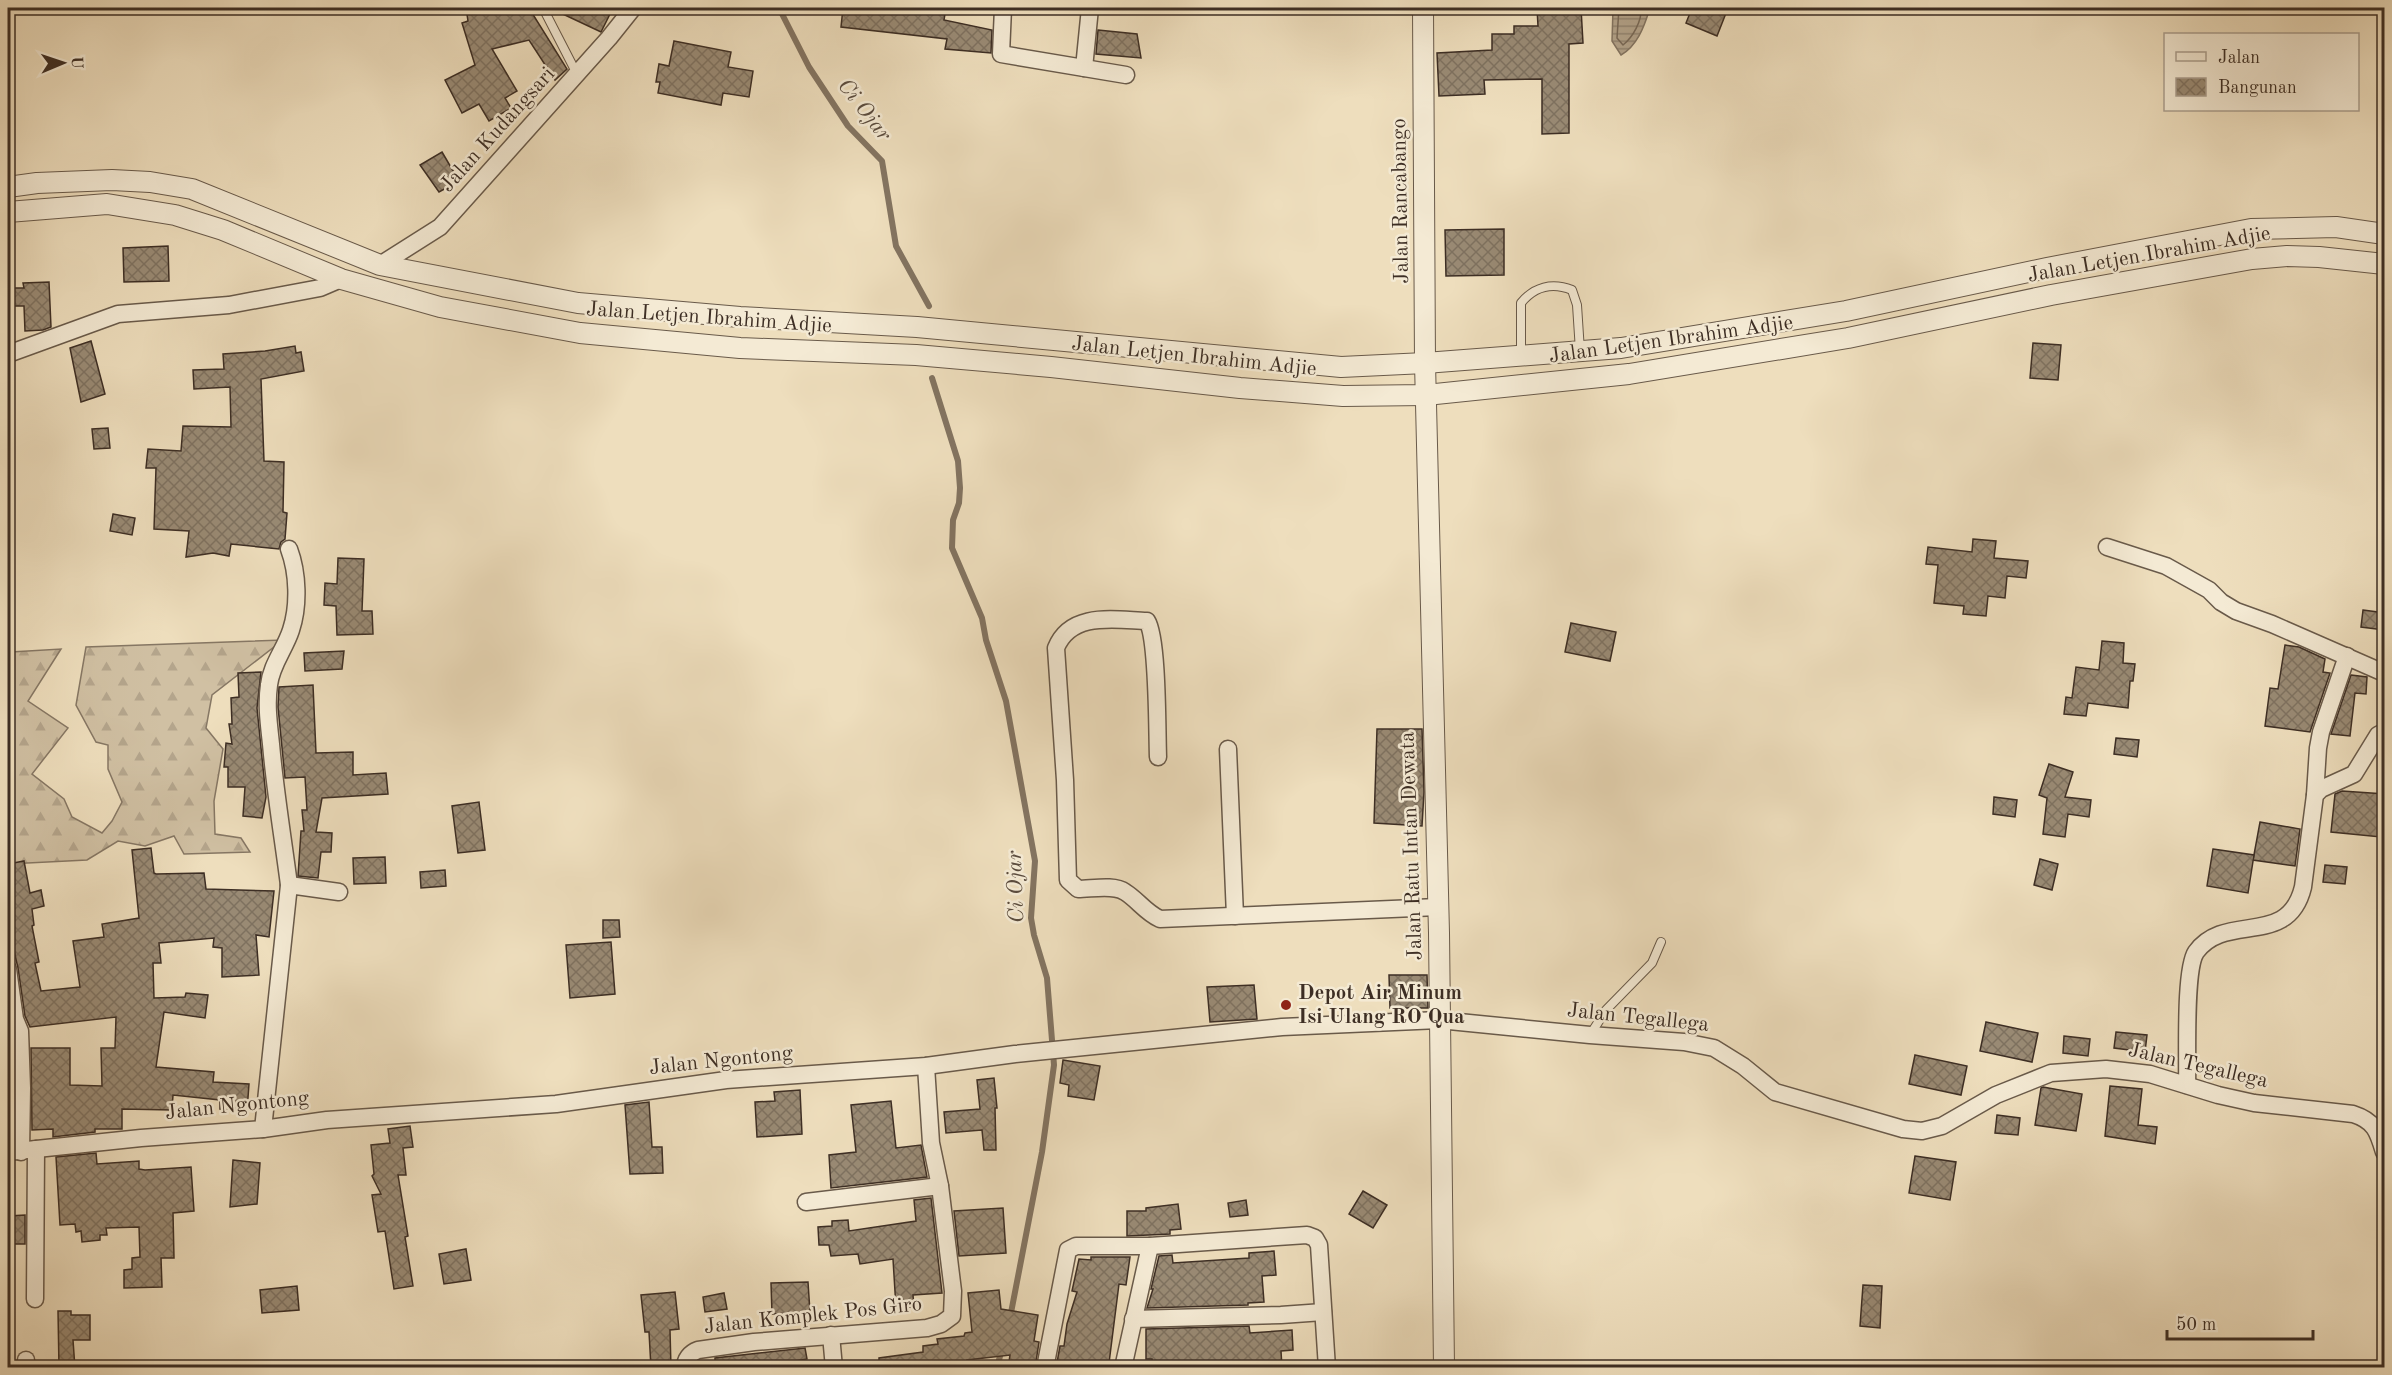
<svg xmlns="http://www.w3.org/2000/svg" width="2392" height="1375" viewBox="0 0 2392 1375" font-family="'Old Standard TT',serif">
<defs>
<pattern id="forest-firs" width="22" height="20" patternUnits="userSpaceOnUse" patternTransform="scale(1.5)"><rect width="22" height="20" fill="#d0c0a3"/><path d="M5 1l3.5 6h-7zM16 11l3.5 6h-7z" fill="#b4a58c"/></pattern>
<pattern id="water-rules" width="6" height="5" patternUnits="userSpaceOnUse" patternTransform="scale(1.5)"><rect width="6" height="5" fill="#b2a289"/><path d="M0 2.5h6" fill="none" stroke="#928470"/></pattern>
<pattern id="building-cross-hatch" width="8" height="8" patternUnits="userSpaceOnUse" patternTransform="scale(1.5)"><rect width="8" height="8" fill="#998a74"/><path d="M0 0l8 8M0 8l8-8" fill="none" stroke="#7e715f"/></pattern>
</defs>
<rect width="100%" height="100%" fill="#eedebd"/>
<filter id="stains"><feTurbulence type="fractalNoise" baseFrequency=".00333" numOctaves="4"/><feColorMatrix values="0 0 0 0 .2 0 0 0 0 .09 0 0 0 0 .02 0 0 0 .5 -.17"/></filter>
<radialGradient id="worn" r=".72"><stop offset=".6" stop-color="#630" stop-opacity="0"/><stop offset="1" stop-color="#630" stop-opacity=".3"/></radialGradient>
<polygon fill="url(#forest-firs)" stroke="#867764" stroke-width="1.5" points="283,640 212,695 206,728 223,749 214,801 215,834 241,838 250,852 184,854 174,836 145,846 118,841 87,860 8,864 8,658 11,652 61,649 28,701 68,728 32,774 64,799 72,817 102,833 112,821 122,802 108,769 108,745 96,742 76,705 86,647"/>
<path fill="url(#water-rules)" stroke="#837461" stroke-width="1.5" d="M1631,8L1649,11C1644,27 1637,46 1621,55L1612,41L1613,9Z"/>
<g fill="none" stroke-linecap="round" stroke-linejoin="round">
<path stroke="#786856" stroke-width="1.5" d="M1619,8L1617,38L1623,45C1633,37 1642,21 1641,8"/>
<g stroke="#837461" stroke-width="6">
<polyline points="779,8 809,67 848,126 882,161 896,246 929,306"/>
<polyline points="932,378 958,461 960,488 959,503 953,520 952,548 982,618 986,640 1006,701 1035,861 1031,918 1034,935 1047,978 1054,1065 1042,1152 1010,1318"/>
<polyline points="997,1368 1002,1348"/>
</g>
</g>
<g fill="url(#building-cross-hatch)" stroke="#3d2e24" stroke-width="1.5">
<polygon points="466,8 529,8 567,69 555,80 529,40 492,49 517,91 505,98 511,108 489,121 479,104 462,113 445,80 475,65 462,23 468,21"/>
<polygon points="550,8 613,8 601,32"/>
<polygon points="843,8 946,8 944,20 992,30 991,53 945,49 947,39 841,27"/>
<polygon points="1537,8 1581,8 1583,43 1569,44 1569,133 1542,134 1542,79 1484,80 1485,94 1439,96 1437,53 1492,50 1492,34 1514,34 1514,26 1538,26"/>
<polygon points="1692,8 1728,8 1717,36 1686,23"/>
<polygon points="1098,30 1137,34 1141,58 1096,54"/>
<polygon points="674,41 731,52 728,67 753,71 749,97 723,93 721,105 658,93 660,82 656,82 659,64 669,66"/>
<polygon points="442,152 459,181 439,192 420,165"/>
<polygon points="1504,229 1504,275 1446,276 1445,230"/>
<polygon points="168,246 169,281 124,282 123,248"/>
<polygon points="49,282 51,327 43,330 25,331 24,306 8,306 8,288 24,288 23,283"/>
<polygon points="91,341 105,394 81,402 70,348"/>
<polygon points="2033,343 2061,345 2058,380 2030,378"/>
<polygon points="295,346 296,353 301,352 304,371 261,379 264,461 284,462 283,512 287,513 285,539 281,542 279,549 231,544 229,556 213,553 186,557 189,531 154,529 156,468 146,468 148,449 181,451 183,426 231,427 230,387 194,389 193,370 224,369 223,354 265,351"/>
<polygon points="108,428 110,448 94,449 92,429"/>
<polygon points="113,514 135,518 132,535 110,531"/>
<polygon points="1973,539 1996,541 1994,558 2028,561 2026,578 2007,576 2005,598 1988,596 1986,616 1963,614 1964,606 1934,603 1938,565 1926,564 1928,547 1972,552"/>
<polygon points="338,558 364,559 362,611 372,611 373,634 337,635 336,606 324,605 325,583 337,584"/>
<polygon points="2363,610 2385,613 2384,630 2361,627"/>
<polygon points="1571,623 1616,632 1610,661 1565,652"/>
<polygon points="2102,641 2124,643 2123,663 2135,664 2133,681 2130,681 2128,708 2088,703 2086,716 2064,714 2066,697 2072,698 2076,667 2099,670"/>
<polygon points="2285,645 2299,647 2325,659 2323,672 2330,673 2310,732 2265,726 2270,688 2278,689"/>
<polygon points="344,651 342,669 305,671 304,653"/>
<polygon points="261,672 257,708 266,797 262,818 243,816 245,787 228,787 228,767 224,767 226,743 232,744 229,724 232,724 231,698 239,697 238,673"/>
<polygon points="2351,675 2367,677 2366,694 2355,693 2350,736 2331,734"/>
<polygon points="313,685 316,753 353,752 353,775 386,773 388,794 322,798 316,832 332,833 331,852 321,852 318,878 298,876 301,831 304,831 302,810 307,810 305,777 285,778 278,707 279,687"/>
<polygon points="1377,729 1422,729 1424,792 1422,826 1374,823"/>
<polygon points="2116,738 2139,740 2137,757 2114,754"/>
<polygon points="2049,764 2073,772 2065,797 2091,800 2089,817 2068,814 2065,837 2043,834 2047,798 2039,795"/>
<polygon points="2342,791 2385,794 2381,837 2331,832 2335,794"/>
<polygon points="1994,797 2017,800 2015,817 1993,814"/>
<polygon points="479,802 485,850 458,853 452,806"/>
<polygon points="2260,822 2300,829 2295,866 2253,860"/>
<polygon points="151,848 154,873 156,874 204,873 206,889 274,891 269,937 256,935 259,975 222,977 222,948 213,947 214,938 159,943 161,963 153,963 154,998 185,997 186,993 208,995 205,1018 164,1012 156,1067 214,1072 213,1082 249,1084 247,1111 220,1109 220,1100 173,1095 172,1110 122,1109 122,1129 95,1129 95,1132 53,1137 53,1129 32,1130 31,1048 70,1048 70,1085 102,1086 101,1048 115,1048 116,1017 30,1027 25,1016 18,968 9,929 8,930 8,864 24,861 30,893 41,890 44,906 32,909 34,925 32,926 39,962 35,963 41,991 80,987 73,941 104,937 102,924 139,918 132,850"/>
<polygon points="2213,849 2254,855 2248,893 2207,886"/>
<polygon points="385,857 386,883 354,884 353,858"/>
<polygon points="2040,859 2058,864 2052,890 2034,885"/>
<polygon points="2325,865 2347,867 2345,884 2323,882"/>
<polygon points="445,870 446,886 421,888 420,872"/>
<polygon points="603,920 619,920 620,937 603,938"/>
<polygon points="611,942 615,994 570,998 566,945"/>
<polygon points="1389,975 1427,975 1428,1008 1390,1008"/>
<polygon points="1254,985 1257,1019 1210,1022 1207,987"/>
<polygon points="1986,1022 2038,1033 2032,1062 1980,1051"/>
<polygon points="2116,1032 2147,1035 2145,1052 2114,1048"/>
<polygon points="2064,1036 2090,1039 2088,1056 2063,1053"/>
<polygon points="1915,1055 1967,1066 1961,1095 1909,1084"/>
<polygon points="1063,1060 1100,1066 1094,1100 1068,1096 1069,1085 1060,1083"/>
<polygon points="994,1078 997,1108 995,1108 996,1150 984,1150 982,1130 946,1133 944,1112 980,1109 977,1080"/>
<polygon points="2110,1086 2142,1089 2138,1125 2157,1127 2155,1144 2105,1136"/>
<polygon points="2043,1087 2082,1094 2076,1131 2035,1125 2041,1088"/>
<polygon points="800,1090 802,1134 757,1137 755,1102 775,1101 774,1092"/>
<polygon points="891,1101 896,1148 921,1145 927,1177 831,1188 829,1155 856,1152 851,1105"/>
<polygon points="649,1102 652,1147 662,1147 663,1173 630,1174 625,1105"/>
<polygon points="1997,1115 2020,1118 2018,1135 1995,1133"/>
<polygon points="410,1126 413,1147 403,1148 406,1175 398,1175 408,1236 405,1237 413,1286 394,1289 385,1231 378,1232 372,1195 381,1194 372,1176 374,1174 371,1145 390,1143 388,1129"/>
<polygon points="96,1153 97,1164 139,1161 139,1169 145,1170 191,1167 194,1211 173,1213 174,1258 161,1258 162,1287 124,1288 124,1270 132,1269 132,1258 140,1257 139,1227 106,1228 107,1235 100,1235 100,1240 82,1242 81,1231 76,1232 75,1224 60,1225 56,1157"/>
<polygon points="1915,1156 1956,1162 1950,1200 1909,1193"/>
<polygon points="233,1160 260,1163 257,1204 230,1207"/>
<polygon points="1363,1191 1387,1205 1373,1228 1349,1214"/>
<polygon points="931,1198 942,1293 913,1295 914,1307 896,1308 893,1259 860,1264 858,1254 831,1256 829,1245 819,1245 818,1227 832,1226 832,1221 848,1220 849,1231 916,1221 914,1200"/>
<polygon points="1246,1200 1248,1215 1230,1217 1228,1203"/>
<polygon points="1178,1204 1181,1229 1170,1230 1170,1234 1127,1236 1127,1211 1146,1211 1146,1208"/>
<polygon points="1003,1208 1006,1253 959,1256 954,1211"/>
<polygon points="25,1215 25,1244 8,1244 8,1216"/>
<polygon points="466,1249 471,1280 444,1284 439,1254"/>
<polygon points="1274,1251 1276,1275 1262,1276 1264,1302 1248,1303 1248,1305 1147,1308 1153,1289 1151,1289 1159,1256 1172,1255 1173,1263 1249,1258 1249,1253"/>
<polygon points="1091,1257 1130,1257 1126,1285 1119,1284 1109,1363 1091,1361 1090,1368 1056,1368 1060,1346 1064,1346 1067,1324 1077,1292 1072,1291 1079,1259 1091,1260"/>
<polygon points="808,1282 810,1312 772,1314 771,1283"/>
<polygon points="1863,1285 1882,1286 1880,1328 1860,1326"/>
<polygon points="297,1286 299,1310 262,1313 260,1290"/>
<polygon points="999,1290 1001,1309 1038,1315 1034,1341 1039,1342 1035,1368 1008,1368 1010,1355 967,1360 967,1368 879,1368 879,1358 923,1352 923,1346 938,1344 937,1339 964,1336 965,1333 972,1332 968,1293"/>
<polygon points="675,1292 679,1329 670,1330 671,1368 651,1368 649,1332 645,1332 641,1295"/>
<polygon points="724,1293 727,1309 705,1312 703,1297"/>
<polygon points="58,1311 71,1311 71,1315 90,1315 90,1340 73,1340 75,1368 59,1368"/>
<polygon points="1249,1326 1250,1333 1292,1330 1293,1350 1281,1351 1282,1368 1153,1368 1152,1359 1146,1359 1146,1329"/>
<polygon points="805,1348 807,1359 752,1368 715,1368 715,1358"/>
</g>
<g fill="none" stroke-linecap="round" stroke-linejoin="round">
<defs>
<g id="service">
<polyline points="543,8 577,74"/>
<path d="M1521,355V303C1534,287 1552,282 1572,290L1577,305L1580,351"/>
<polyline points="1590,1035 1606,1010 1652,963 1661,942"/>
</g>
<g id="minor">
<polyline points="1003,8 1001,54 1126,75"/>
<polyline points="1084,68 1090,8"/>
<polyline points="380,265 440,227 609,38 633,8"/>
<polyline points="8,354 118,314 229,305 320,288 341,279"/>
<polyline points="2107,547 2166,566 2209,590 2221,602 2236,611 2272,624 2384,673"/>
<path d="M289,549C298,573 299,606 291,630C285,649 271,665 269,685C266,705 269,725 271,744C275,791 283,838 289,885"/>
<polyline points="1228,749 1235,916"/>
<path d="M1158,757C1157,731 1158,638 1147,621C1115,620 1071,611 1056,648L1065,780L1068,880L1078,889C1092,889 1114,884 1125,892C1138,900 1145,912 1160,919L1438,907"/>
<polyline points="2315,795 2318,748 2321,732 2347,656"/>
<polyline points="8,969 15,1019 20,1031 22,1088 21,1152"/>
<path d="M2187,1085C2188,1059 2184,970 2196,952C2226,911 2288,949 2303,887L2315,795L2321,789L2354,774L2378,735L2384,732"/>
<polyline points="263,1129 289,885 339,892"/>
<path d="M8,1152L141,1138L263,1129L327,1120L556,1104L726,1080L926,1066L1015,1054L1282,1027L1439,1020L1590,1035L1684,1042L1714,1048L1743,1066L1775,1092L1903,1129L1922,1131L1942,1126L1996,1095L2051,1073L2106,1069L2150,1074L2218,1095L2254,1103L2353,1114C2375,1121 2378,1132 2384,1152"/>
<polyline points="806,1202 940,1186"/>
<polyline points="1150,1246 1307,1235 1315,1238 1319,1245 1327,1368"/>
<polyline points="35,1299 36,1149"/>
<polyline points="1133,1319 1281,1315 1323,1312"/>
<polyline points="831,1335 834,1368"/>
<polyline points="26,1368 26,1360"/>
<path d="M685,1368C685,1359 690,1353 698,1350L754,1342L927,1328L941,1324L952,1316L953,1291L940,1186L931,1143L926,1066"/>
<polyline points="1045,1368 1068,1250 1076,1246 1150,1246 1123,1368"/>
</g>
<g id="tertiary">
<polyline points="1423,8 1425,363 1439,933 1444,1368"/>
<polyline points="8,187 37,183 112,180 150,182 192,189 380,265 578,303 740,317 917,327 1341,367 1425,363 1621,348 1846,311 2047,268 2251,229 2336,227 2384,234"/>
<polyline points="8,212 107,204 175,215 223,230 341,279 440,307 580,333 740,348 916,355 1051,367 1240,388 1343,396 1426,395 1629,374 1848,338 2051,295 2252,259 2287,256 2319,257 2384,264"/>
</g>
</defs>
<use href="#service" stroke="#695a4a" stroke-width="10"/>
<use href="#minor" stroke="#695a4a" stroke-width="19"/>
<use href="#tertiary" stroke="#695a4a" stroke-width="22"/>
<use href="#service" stroke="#f4ead4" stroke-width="8"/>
<use href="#minor" stroke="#f4ead4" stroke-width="16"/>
<use href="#tertiary" stroke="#f4ead4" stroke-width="20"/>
</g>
<circle fill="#8f2418" stroke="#f4ead4" stroke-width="2" cx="1286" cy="1005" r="6"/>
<g text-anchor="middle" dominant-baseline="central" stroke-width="5" stroke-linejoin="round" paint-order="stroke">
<g font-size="21" fill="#3d2e24" stroke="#f4ead4">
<text transform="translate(498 130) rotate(-48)">Jalan Kudangsari</text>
<text transform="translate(1401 201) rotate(-91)">Jalan Rancabango</text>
<text transform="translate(2149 255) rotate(-10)">Jalan Letjen Ibrahim Adjie</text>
<text transform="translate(709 318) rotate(4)">Jalan Letjen Ibrahim Adjie</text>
<text transform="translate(1671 340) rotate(-8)">Jalan Letjen Ibrahim Adjie</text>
<text transform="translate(1194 357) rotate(6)">Jalan Letjen Ibrahim Adjie</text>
<text transform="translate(1412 846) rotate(-92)">Jalan Ratu Intan Dewata</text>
<text transform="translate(1638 1018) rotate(6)">Jalan Tegallega</text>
<text transform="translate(721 1061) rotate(-6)">Jalan Ngontong</text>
<text transform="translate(2198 1066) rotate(13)">Jalan Tegallega</text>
<text transform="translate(237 1106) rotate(-6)">Jalan Ngontong</text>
<text transform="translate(813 1316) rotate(-6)">Jalan Komplek Pos Giro</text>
</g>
<g font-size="21" font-weight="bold" fill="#3d2e24" stroke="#f4ead4" text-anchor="start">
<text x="1298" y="993">Depot Air Minum<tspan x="1298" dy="24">Isi Ulang RO Qua</tspan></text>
</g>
<g font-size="22" font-style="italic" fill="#5a4b3d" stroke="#f4ead4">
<text transform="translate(864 110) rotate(52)">Ci Ojar</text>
<text transform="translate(1016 887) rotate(-92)">Ci Ojar</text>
</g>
</g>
<rect width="2392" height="1375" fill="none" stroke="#eedebd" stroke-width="30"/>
<rect x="9" y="9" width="2374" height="1357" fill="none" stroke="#3d2e24" stroke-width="3"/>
<rect x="15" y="15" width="2362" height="1345" fill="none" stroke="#3d2e24" stroke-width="1.5"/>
<rect x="2164" y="33" width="195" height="78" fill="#f4ead4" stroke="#ab9f8e" stroke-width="1.5"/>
<rect x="2176" y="52" width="30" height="9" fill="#f4ead4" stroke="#ab9f8e" stroke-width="1.5"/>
<text x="2218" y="63" font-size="18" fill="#3d2e24">Jalan</text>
<rect x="2176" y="78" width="30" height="18" fill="url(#building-cross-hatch)" stroke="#ab9f8e" stroke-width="1.5"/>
<text x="2218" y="93" font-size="18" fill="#3d2e24">Bangunan</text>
<g transform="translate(63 63) rotate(88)" stroke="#f4ead4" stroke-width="4.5" paint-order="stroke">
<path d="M0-4.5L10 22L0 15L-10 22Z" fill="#3d2e24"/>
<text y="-9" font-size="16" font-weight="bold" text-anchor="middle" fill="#3d2e24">U</text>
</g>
<path d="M2167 1330v9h146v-9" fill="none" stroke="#3d2e24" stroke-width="3"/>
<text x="2176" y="1330" font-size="18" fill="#3d2e24" stroke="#f4ead4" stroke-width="4.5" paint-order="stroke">50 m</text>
<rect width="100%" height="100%" filter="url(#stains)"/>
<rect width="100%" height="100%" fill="url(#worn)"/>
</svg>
